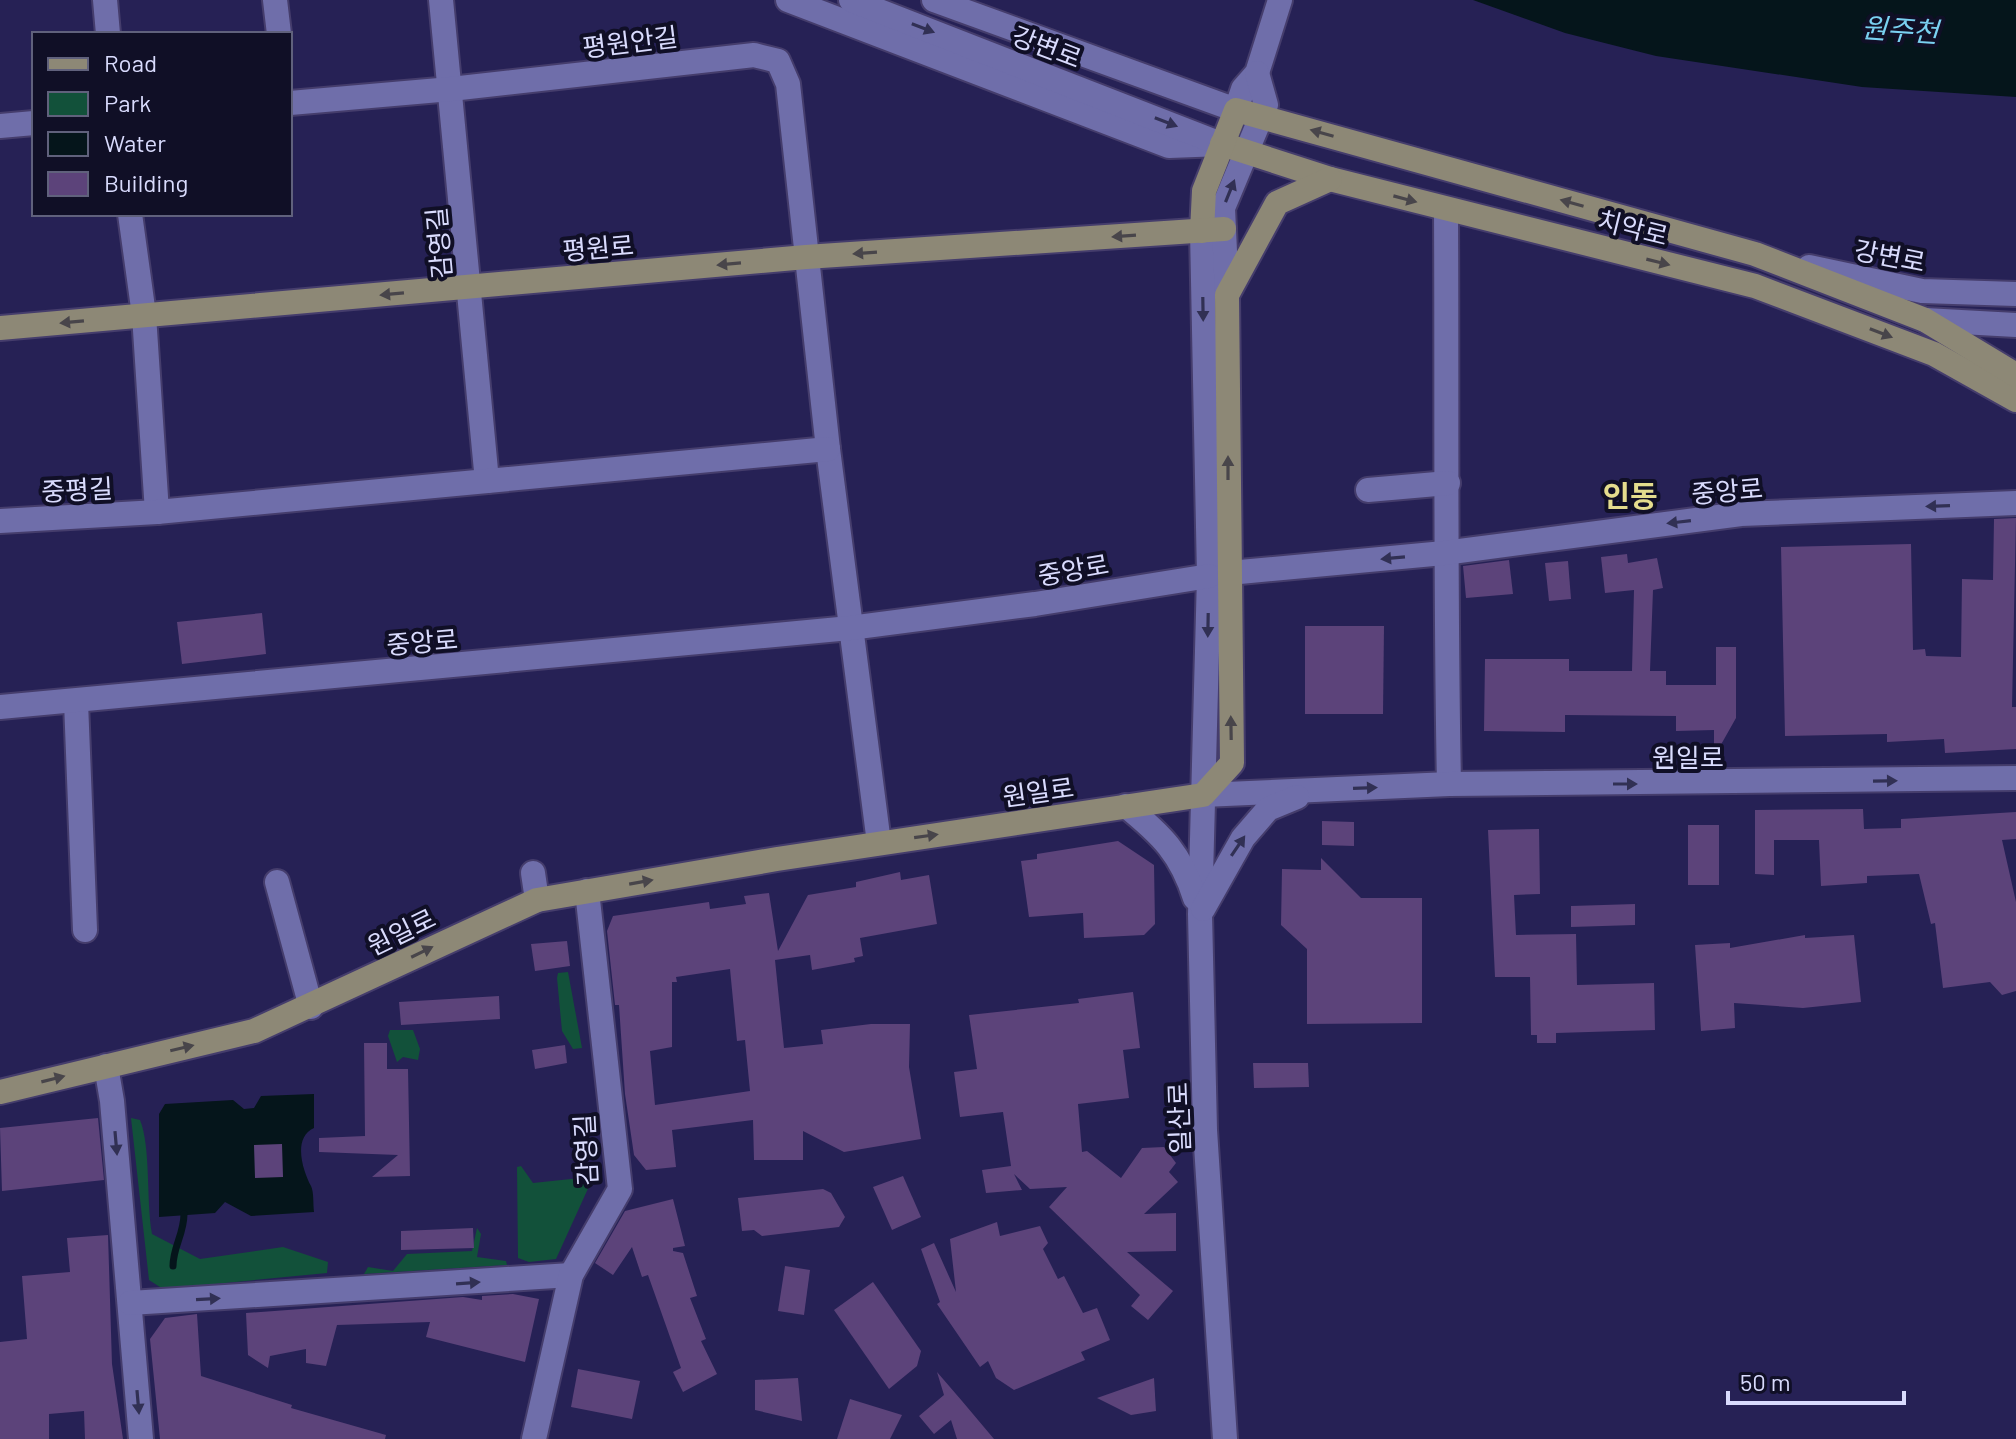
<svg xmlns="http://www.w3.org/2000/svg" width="2016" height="1439" viewBox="0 0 2016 1439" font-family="Barlow,'Noto Sans KR',sans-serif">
<rect width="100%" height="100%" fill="#262155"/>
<g fill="#12513a">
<polygon points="568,972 582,1048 573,1049 562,1031 557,978 558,973"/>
<polygon points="390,1030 413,1030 420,1049 418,1060 403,1057 397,1062 388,1036"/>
<path d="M131,1118L140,1120C151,1147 146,1200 152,1234L200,1259L283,1247L328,1262L327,1273L163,1289L149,1280Z"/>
<polygon points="521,1166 533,1183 590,1177 591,1182 556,1259 529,1262 518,1258 517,1167"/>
<polygon points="477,1228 481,1234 477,1257 506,1261 507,1265 364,1274 368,1267 393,1271 407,1254 472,1251"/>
</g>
<g fill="#05151b">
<polygon points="1473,0 2016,0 2016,97 1862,87 1656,56 1565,33"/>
<path d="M314,1094V1128C292,1138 303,1171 311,1186C314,1192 313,1204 314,1212L251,1216L225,1202L215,1213L159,1217V1114L165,1104L233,1100L244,1109L254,1108L261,1096Z"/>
</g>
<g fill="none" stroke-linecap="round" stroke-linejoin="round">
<path stroke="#05151b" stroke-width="7" d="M173,1266C173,1247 184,1234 184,1214"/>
</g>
<g fill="#5c437a" fill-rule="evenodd">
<polygon points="2016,518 2012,707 2016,707 2016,749 1945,753 1944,739 1887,742 1887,734 1785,736 1781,547 1911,544 1913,650 1925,649 1926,656 1961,657 1962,579 1993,580 1994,519"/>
<polygon points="1627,554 1628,563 1657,558 1663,588 1653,590 1650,671 1666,671 1666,685 1716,685 1716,647 1736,647 1736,718 1714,757 1714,730 1676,731 1676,716 1565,715 1565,732 1484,731 1485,659 1569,659 1569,671 1632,671 1634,590 1605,593 1601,557"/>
<polygon points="1509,560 1513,594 1466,598 1463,566"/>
<polygon points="1568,561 1571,599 1549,601 1545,563"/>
<polygon points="262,613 266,654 182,664 177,622"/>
<polygon points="1305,626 1384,626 1383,714 1305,714"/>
<polygon points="1863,809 1864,829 1901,828 1901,819 2016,812 2016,839 2002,840 2016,902 2016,991 2002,995 1990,982 1943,988 1935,923 1931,924 1919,874 1867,876 1867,883 1821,886 1819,840 1774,840 1774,875 1755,874 1755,810"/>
<polygon points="1322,821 1354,822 1354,846 1322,845"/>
<rect x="1688" y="825" width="31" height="60"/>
<polygon points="1539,829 1540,894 1514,895 1516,935 1576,934 1577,985 1654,983 1655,1030 1556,1033 1556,1043 1537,1043 1537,1035 1531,1035 1530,977 1495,977 1488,830"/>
<polygon points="1118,841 1154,865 1155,924 1144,935 1084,938 1083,913 1029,917 1021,861 1037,859 1037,854"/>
<polygon points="1321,858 1361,898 1422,898 1422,1023 1307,1024 1307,949 1281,925 1282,869 1321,870"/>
<path d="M900,872L901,880L929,875L937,924L860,938L863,956L854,958L855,962L812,970L810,955L775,960L784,1048L823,1044L821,1030L871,1024H910L909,1067L921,1139L844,1152L803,1131V1160H754L753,1120L672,1130L676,1167L646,1170L634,1155L625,1094L619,1005H615L607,931L613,916L709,902L710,909L746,904L744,896L769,893L778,951L808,895L856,887V882ZM730,969L737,1041L745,1040L750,1091L655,1105L650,1051L672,1047V982H677L676,977Z"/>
<polygon points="1635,904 1635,925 1571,927 1571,906"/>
<polygon points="1805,935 1805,938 1854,935 1861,1002 1803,1008 1734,1003 1735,1028 1701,1031 1695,945 1730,943 1730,948"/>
<polygon points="567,941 570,966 535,971 531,944"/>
<polygon points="1133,992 1140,1048 1123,1050 1129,1098 1078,1104 1082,1152 1087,1151 1121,1178 1142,1148 1164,1147 1176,1163 1169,1172 1178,1182 1144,1214 1176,1213 1176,1251 1127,1252 1173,1291 1148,1320 1131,1306 1140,1295 1049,1207 1067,1187 1030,1189 1014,1174 1022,1190 986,1193 982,1170 1011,1166 1003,1112 960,1117 954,1072 977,1069 969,1015 1079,1003 1078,999"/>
<polygon points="499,996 500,1019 401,1025 399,1002"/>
<polygon points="364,1043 387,1043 387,1069 408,1069 410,1176 372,1177 398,1155 319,1152 319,1138 365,1136"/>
<polygon points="565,1045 567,1063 535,1069 532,1050"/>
<polygon points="1253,1063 1308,1063 1309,1087 1254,1088"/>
<polygon points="98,1118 104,1180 2,1191 0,1128"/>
<polygon points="282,1144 283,1177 255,1178 254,1145"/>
<polygon points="903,1176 921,1217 892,1230 873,1187"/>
<polygon points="823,1189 831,1193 845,1217 839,1227 762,1236 754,1230 742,1231 738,1198"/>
<polygon points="673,1199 685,1246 673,1248 673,1251 683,1253 697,1296 690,1298 706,1339 701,1341 717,1374 683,1392 673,1372 681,1368 648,1275 642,1277 632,1247 613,1275 595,1263 625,1211"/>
<polygon points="997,1222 1000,1236 1040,1226 1048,1243 1043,1249 1058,1279 1064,1276 1083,1313 1097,1308 1110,1340 1081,1352 1085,1360 1014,1390 996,1378 988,1361 980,1367 937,1304 940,1302 921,1249 934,1243 956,1292 950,1239"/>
<polygon points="473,1228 474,1248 401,1250 401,1231"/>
<polygon points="108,1235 112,1364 123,1439 85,1439 84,1411 49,1414 49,1439 0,1439 0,1342 27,1339 22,1276 70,1272 67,1238"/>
<polygon points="785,1266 810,1270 804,1315 778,1311"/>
<polygon points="873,1282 921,1351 917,1366 889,1389 834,1310"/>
<polygon points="513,1294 539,1299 525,1362 426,1337 430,1322 337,1325 326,1366 306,1363 306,1349 270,1356 268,1368 248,1355 246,1313 463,1297 482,1300 482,1296"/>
<polygon points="197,1314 201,1376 292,1405 291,1408 386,1435 385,1439 160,1439 150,1339 165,1318"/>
<polygon points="578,1369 640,1381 632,1419 571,1407"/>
<polygon points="937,1372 962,1401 994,1439 957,1439 951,1420 934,1434 919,1416 944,1395"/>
<polygon points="798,1378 802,1421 755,1410 755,1380"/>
<polygon points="1154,1378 1156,1411 1131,1415 1097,1398"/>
<polygon points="850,1399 902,1415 890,1439 837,1439"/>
</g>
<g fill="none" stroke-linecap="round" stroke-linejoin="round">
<defs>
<g id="minor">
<polyline points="105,0 108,34"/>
<polyline points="275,0 279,34"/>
<polyline points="441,0 487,481"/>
<polyline points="788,0 1169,146 1222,144"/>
<polyline points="851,0 1213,141"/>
<polyline points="934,0 1236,110 1243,89 1257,73 1280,0"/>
<polyline points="290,103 451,89 754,55 778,61 788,84 828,449 879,843"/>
<polyline points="0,126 34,123"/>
<path d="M1446,209C1447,401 1445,592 1449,784"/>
<polyline points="130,214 144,315 157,512"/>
<polyline points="1202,231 1209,576 1200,914 1205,1130 1225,1439"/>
<polyline points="1809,267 1922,291 2016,294"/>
<polyline points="1227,295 1223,208 1266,105 1257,73"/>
<polyline points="1925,320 2016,325"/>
<polyline points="1368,490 1448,483"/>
<polyline points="0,521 157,512 828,449"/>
<polyline points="1229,573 1444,553 1741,514 2016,503"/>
<polyline points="76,702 85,930"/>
<polyline points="0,707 850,628 1035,604 1209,576"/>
<polyline points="1203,795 1449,784 2016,778"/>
<path d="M1126,806C1162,835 1181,854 1195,898"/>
<polyline points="533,873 537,900"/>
<polyline points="277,882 311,1007"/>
<polyline points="1203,909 1243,838 1268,809 1297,797"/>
<polyline points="106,1066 112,1101 141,1439"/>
<polyline points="130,1303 571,1275"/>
<polyline points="534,1439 571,1275 620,1189 587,891"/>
</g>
<g id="major">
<polyline points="1222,144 1330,179 1755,286 1934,354 2016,400"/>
<polyline points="1202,231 1204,191 1236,110 1755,254 1925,320 2016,375"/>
<polyline points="0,328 806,257 1224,229"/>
<polyline points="0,1092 254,1031 537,900 777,859 1203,795 1232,763 1227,295 1277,203 1330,179"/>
</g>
</defs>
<use href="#minor" stroke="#453d6c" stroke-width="28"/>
<use href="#major" stroke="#453d6c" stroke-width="28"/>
<use href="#minor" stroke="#6f6eaa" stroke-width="24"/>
<use href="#major" stroke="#8d8876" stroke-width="24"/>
</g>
<defs><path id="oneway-solid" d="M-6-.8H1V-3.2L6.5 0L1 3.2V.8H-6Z" transform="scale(2)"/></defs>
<g fill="#313054">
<use href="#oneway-solid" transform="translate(923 28) rotate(21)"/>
<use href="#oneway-solid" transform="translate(1166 122) rotate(21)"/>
<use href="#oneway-solid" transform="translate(1230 191) rotate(-68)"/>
<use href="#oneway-solid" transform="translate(1203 309) rotate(89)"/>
<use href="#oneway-solid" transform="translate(1938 506) rotate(178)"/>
<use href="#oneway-solid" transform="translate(1679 522) rotate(173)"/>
<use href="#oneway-solid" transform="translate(1393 558) rotate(175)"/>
<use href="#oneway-solid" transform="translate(1208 625) rotate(91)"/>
<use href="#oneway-solid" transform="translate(1885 781) rotate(-1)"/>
<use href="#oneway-solid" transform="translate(1625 784)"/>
<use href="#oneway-solid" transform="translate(1365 788) rotate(-2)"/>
<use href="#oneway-solid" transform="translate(1238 846) rotate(-56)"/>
<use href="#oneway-solid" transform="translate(116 1143) rotate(85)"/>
<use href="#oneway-solid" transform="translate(468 1283) rotate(-4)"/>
<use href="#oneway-solid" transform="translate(208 1299) rotate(-3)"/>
<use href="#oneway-solid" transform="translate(138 1402) rotate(85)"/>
</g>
<g fill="#48454a">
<use href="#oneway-solid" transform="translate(1322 133) rotate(-164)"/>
<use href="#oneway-solid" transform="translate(1405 199) rotate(15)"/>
<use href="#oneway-solid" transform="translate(1572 203) rotate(-164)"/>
<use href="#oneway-solid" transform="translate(1124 236) rotate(176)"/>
<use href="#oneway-solid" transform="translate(865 253) rotate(176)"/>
<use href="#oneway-solid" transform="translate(1658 262) rotate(14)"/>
<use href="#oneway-solid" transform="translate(729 264) rotate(175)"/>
<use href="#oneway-solid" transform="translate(392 294) rotate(175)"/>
<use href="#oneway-solid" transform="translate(72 322) rotate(175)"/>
<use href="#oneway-solid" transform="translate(1881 333) rotate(21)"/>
<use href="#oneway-solid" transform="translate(1228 468) rotate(-90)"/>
<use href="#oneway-solid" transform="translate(1231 728) rotate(-91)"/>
<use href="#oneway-solid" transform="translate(926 836) rotate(-8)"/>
<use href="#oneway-solid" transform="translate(641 882) rotate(-10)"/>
<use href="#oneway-solid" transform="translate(422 952) rotate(-26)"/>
<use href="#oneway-solid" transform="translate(182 1048) rotate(-13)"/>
<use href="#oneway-solid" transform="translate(53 1079) rotate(-14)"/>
</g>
<g text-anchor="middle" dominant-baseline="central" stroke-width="8" stroke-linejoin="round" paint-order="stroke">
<g font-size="26" fill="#d9dbfd" stroke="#100f26">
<text transform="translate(630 41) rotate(-7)">평원안길</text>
<text transform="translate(1047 46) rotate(21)">강변로</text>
<text transform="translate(1633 227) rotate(14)">치악로</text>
<text transform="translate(438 243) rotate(-95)">감영길</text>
<text transform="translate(598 247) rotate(-5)">평원로</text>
<text transform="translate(1890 255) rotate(11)">강변로</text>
<text transform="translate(77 489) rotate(-3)">중평길</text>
<text transform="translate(1727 490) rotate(-5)">중앙로</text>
<text transform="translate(1073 569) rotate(-10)">중앙로</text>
<text transform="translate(422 641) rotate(-5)">중앙로</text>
<text x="1688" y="756">원일로</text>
<text transform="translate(1038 791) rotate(-8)">원일로</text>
<text transform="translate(401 931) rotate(-26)">원일로</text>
<text transform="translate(1178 1118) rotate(-92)">일산로</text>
<text transform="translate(585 1150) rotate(-93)">감영길</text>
</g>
<g font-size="28" font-style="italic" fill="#7ad1f1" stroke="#100f26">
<text transform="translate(1900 29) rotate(4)">원주천</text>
</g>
<g font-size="30" font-weight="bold" fill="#e4dc8d" stroke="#100f26">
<text x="1630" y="495">인동</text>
</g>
</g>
<rect x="32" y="32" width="260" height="184" fill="#100f26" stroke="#60617c" stroke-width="2"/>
<rect x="48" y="58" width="40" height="12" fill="#8d8876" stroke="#60617c" stroke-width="2"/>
<text x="104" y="72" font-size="24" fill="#d9dbfd">Road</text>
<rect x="48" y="92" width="40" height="24" fill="#12513a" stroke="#60617c" stroke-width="2"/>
<text x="104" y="112" font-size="24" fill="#d9dbfd">Park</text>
<rect x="48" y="132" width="40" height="24" fill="#05151b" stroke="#60617c" stroke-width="2"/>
<text x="104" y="152" font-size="24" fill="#d9dbfd">Water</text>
<rect x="48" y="172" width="40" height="24" fill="#5c437a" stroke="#60617c" stroke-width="2"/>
<text x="104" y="192" font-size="24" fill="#d9dbfd">Building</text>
<path d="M1728 1391v12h176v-12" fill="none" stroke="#d9dbfd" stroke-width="4"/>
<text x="1740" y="1391" font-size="24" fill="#d9dbfd" stroke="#100f26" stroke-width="6" paint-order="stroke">50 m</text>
</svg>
